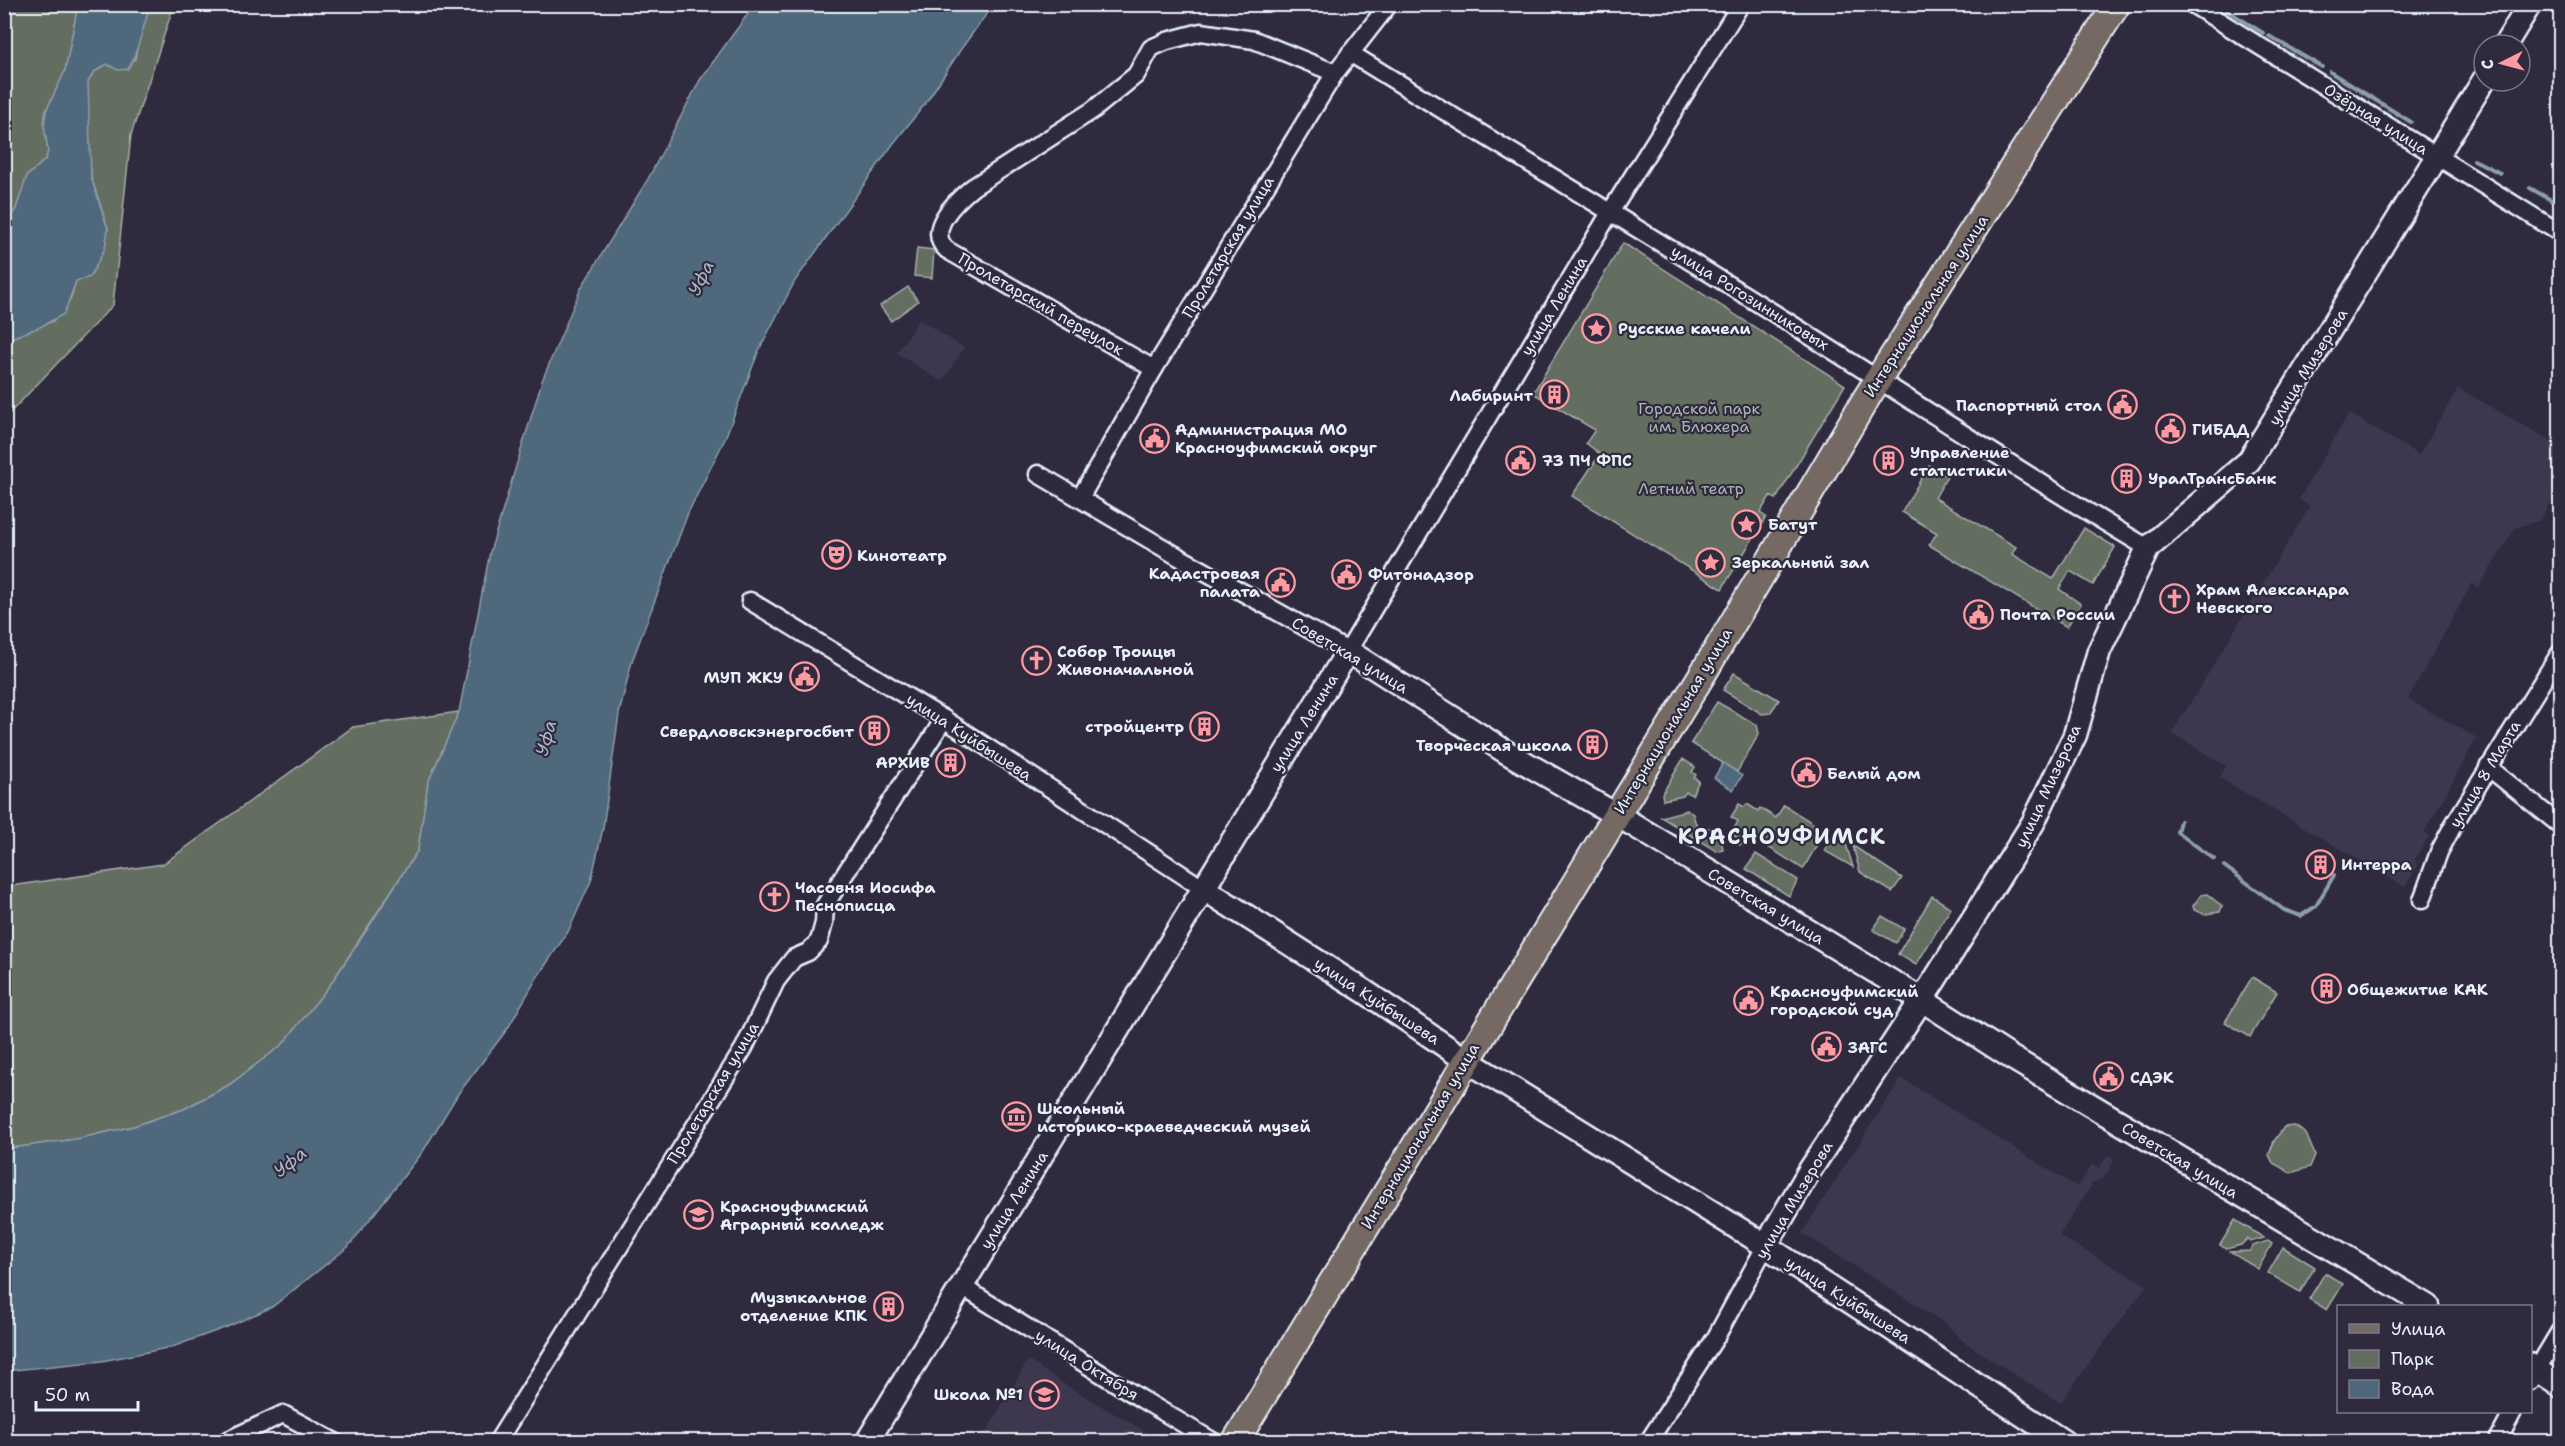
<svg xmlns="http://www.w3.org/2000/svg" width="2565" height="1446" viewBox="0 0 2565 1446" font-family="'Shantell Sans',sans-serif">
<rect width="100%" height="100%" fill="#2f2a3d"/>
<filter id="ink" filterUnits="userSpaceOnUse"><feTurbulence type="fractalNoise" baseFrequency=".0167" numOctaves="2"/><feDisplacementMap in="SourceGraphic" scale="12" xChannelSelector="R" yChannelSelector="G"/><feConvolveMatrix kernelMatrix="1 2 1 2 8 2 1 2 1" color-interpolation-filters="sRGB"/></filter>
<g filter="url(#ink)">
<g fill="#3c394f">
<polygon points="919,319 964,348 942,382 897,353"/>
<polygon points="2458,388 2560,446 2560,485 2540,520 2515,528 2479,587 2472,583 2408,699 2477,738 2424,833 2429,836 2415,859 2417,867 2405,887 2220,778 2226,766 2172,733 2310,506 2299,499 2349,413 2419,455"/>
<polygon points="1901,1078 2077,1187 2092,1164 2099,1168 2108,1155 2115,1159 2104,1178 2093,1183 2059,1236 2147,1285 2060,1403 1964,1342 1946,1324 1802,1233"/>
<polygon points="1028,1360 1064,1384 1161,1441 981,1441"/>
</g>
<g fill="#646d61" stroke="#a6afac" stroke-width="1.5">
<polygon points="5,5 78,5 65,71 46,111 44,125 48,151 46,159 27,176 16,209 5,225"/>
<polygon points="150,5 174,5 131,135 113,305 5,418 5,349 13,337 53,321 71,298 76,280 82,278 108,229 91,177 87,98 88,81 94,72 107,64 118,70 135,59 138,41"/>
<polygon points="1623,243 1845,385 1776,499 1770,496 1760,513 1766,517 1722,589 1572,496 1600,454 1586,443 1595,430 1533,393"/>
<polygon points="917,248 934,250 932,278 914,276"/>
<polygon points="908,287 918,301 891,321 880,306"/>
<polygon points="1929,465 1947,476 1935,498 2016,547 2012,554 2053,579 2084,528 2115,547 2093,585 2070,571 2059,589 2081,604 2067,627 1929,545 1937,533 1902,512"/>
<polygon points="1734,673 1779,700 1770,713 1762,714 1723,690"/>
<polygon points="1717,702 1757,725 1759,734 1737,772 1691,743"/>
<polygon points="459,712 428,783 418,850 330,985 282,1045 229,1085 184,1109 134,1126 76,1139 5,1149 4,887 163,864 353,727"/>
<polygon points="1683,759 1695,767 1692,772 1696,775 1694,778 1699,781 1692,795 1686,792 1683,796 1663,800 1662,794"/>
<polygon points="1739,804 1744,807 1747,804 1758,811 1760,808 1776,818 1784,805 1825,831 1803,869 1757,840 1739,845 1737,838 1732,833 1738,821 1731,817"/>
<path d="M1687,810L1693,814C1697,836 1707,824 1719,829L1723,849L1716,851L1661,817Z"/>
<polygon points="1834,834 1845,841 1853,867 1825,851"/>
<polygon points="1853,846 1902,878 1892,892 1860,872"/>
<polygon points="1756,854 1798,880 1789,896 1746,869"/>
<polygon points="2207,894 2222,906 2220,912 2205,914 2194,910 2193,906 2201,895"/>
<polygon points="1932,896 1951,908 1916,965 1898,954"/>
<polygon points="1882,916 1904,929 1896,943 1873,930"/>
<polygon points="2252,977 2277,992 2250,1037 2225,1022"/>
<polygon points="2295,1126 2306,1134 2315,1155 2310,1167 2291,1173 2273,1163 2269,1155 2274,1141 2284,1127"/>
<polygon points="2235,1220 2264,1238 2250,1242 2247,1239 2241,1245 2226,1249 2220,1245"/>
<polygon points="2268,1241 2272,1244 2258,1269 2230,1252 2250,1251 2252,1246"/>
<polygon points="2283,1247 2315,1267 2300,1292 2268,1273"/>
<polygon points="2325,1273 2343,1284 2327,1310 2309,1299"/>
</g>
<g fill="#50677b" stroke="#8d9ead" stroke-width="1.5">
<polygon points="755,4 993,5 961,49 925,104 893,144 795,281 759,350 724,441 688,513 632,661 619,714 603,828 591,881 568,932 538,976 508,1028 458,1094 422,1153 348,1247 272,1307 227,1327 172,1347 102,1361 5,1371 5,1149 76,1139 134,1126 184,1109 229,1085 282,1045 330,985 366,931 418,850 428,783 459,712 490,552 542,381 581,288 648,179 700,80"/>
<path d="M78,5H150C146,19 136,58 128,69L118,70L107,64L94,72L88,82L91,177L108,229L105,248L90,277L76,281L64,314L40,327L13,337L5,349V225L16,209L27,176L46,159L48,151L44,125L46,111L65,71Z"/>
<polygon points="1723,763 1742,776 1733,790 1714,778"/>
</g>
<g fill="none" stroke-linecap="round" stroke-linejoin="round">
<g stroke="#8d9ead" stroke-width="4">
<polyline points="2217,4 2219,5"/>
<polyline points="2226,10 2263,33"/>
<polyline points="2269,36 2322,67"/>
<polyline points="2330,72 2411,122"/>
<polyline points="2474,160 2500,173"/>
<polyline points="2530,188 2560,205"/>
<polyline points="2180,821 2177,832 2214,859"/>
<polyline points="2224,866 2284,910 2301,916 2316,906 2334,875"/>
</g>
<defs>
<g id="minor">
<polyline points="2192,4 2560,233"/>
<path d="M1350,53C1490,140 1632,224 1772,312C1898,391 2021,473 2148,548"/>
<path d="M1154,369L947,250C924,230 957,200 973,187L1093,110L1136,75L1151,48L1167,41L1201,32L1254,40L1335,73"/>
<polyline points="1038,474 1179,557 1348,651 1611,211 1741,4"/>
<polyline points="1080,498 1154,369 1335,73 1389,4"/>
<polyline points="750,601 944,719 1204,889"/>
<polyline points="2488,767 2560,825"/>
<polyline points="2422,900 2439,852 2454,824 2560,653"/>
<polyline points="961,1286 1143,1400 1214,1442"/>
<polyline points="2530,1381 2560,1331"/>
<polyline points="224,1442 283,1414 335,1442"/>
<polyline points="497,1442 744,1048 776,981 794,958 808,952 819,941 824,923 825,905 944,719"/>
<polyline points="1648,1442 1716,1337 1765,1247"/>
<polyline points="2497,1442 2513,1412"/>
</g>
<g id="secondary">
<polyline points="2505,45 2530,4"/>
<polyline points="1204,889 1364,991 1466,1060 1752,1237 2064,1442"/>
<polyline points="1765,1247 1810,1170 1934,981 2033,823 2075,735 2099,651 2148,548 2249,461 2484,80"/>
<polyline points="2530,1365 2560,1386"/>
<polyline points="867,1442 1348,651 1506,752 1632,824 1922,1000 2012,1058 2428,1306"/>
</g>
<polyline id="primary" points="1235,1442 1705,670 1867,397 2117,4"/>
</defs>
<use href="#minor" stroke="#e8f1f8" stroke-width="21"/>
<use href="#secondary" stroke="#e8f1f8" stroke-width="27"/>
<use href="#primary" stroke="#e8f1f8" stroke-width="30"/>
<use href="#minor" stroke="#2f2a3d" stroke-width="16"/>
<use href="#secondary" stroke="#2f2a3d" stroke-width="22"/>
<use href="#primary" stroke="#766964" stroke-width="26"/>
</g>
</g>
<defs>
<symbol id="sight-ring" viewBox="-11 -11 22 22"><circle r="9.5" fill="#2f2a3d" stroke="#ff9aa2" stroke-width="1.5"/><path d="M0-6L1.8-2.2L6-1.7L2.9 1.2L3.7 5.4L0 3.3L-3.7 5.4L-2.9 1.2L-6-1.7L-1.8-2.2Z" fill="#ff9aa2"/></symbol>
<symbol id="building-ring" viewBox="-11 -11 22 22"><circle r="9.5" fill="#2f2a3d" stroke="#ff9aa2" stroke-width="1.5"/><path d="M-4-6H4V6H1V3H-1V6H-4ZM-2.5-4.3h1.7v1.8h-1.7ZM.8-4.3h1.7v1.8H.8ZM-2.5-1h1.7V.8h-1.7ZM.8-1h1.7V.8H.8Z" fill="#ff9aa2"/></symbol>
<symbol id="civic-ring" viewBox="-11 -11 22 22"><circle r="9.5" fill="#2f2a3d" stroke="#ff9aa2" stroke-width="1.5"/><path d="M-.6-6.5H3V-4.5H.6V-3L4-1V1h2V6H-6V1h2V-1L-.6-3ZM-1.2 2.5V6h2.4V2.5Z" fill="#ff9aa2"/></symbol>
<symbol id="theatre-ring" viewBox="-11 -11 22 22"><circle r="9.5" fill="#2f2a3d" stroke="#ff9aa2" stroke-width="1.5"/><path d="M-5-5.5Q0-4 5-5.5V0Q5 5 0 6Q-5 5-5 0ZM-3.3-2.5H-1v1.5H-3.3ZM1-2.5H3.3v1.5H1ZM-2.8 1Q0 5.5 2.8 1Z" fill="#ff9aa2"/></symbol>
<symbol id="church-ring" viewBox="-11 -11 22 22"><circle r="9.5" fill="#2f2a3d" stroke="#ff9aa2" stroke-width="1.5"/><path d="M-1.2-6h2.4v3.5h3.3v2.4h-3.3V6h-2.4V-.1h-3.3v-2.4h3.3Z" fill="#ff9aa2"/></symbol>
<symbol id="museum-ring" viewBox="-11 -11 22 22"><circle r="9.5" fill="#2f2a3d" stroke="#ff9aa2" stroke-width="1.5"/><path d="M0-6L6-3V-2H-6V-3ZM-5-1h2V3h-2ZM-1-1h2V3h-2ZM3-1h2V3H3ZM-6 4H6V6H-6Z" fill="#ff9aa2"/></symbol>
<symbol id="university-ring" viewBox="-11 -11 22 22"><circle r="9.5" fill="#2f2a3d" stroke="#ff9aa2" stroke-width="1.5"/><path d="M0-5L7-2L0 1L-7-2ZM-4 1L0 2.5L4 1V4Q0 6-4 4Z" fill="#ff9aa2"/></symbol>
<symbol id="school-ring" viewBox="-11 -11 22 22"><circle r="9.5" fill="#2f2a3d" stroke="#ff9aa2" stroke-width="1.5"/><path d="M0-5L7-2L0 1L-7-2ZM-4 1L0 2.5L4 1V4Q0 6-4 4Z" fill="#ff9aa2"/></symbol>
</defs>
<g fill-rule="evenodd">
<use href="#sight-ring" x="1580" y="312" width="33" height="33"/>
<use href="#building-ring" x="1538" y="378" width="33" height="33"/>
<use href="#civic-ring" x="2106" y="388" width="33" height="33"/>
<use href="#civic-ring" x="2154" y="412" width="33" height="33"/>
<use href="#civic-ring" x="1138" y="422" width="33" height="33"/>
<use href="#civic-ring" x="1504" y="444" width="33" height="33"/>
<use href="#building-ring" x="1872" y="444" width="33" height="33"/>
<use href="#building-ring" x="2110" y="462" width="33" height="33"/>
<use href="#sight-ring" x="1730" y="508" width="33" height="33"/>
<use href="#theatre-ring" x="820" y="538" width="33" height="33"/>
<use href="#sight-ring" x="1694" y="546" width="33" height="33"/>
<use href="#civic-ring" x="1330" y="558" width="33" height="33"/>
<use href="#civic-ring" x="1264" y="566" width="33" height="33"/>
<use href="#church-ring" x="2158" y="582" width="33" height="33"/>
<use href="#civic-ring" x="1962" y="598" width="33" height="33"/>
<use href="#church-ring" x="1020" y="644" width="33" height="33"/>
<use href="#civic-ring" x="788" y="660" width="33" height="33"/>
<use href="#building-ring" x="1188" y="710" width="33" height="33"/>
<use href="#building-ring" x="858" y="714" width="33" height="33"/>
<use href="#building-ring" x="1576" y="728" width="33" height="33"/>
<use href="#building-ring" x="934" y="746" width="33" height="33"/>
<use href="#civic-ring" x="1790" y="756" width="33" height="33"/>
<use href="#building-ring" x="2304" y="848" width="33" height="33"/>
<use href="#church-ring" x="758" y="880" width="33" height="33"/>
<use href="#building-ring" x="2310" y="972" width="33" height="33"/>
<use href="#civic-ring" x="1732" y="984" width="33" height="33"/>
<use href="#civic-ring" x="1810" y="1030" width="33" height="33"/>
<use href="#civic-ring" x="2092" y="1060" width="33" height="33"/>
<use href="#museum-ring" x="1000" y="1100" width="33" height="33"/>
<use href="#university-ring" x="682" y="1198" width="33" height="33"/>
<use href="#building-ring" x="872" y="1290" width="33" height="33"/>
<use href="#school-ring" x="1028" y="1378" width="33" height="33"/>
</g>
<g text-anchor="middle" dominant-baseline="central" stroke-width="4.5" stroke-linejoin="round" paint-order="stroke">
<g font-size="16" fill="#e8f1f8" stroke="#2f2a3d">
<text transform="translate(2376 119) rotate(32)">Озёрная улица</text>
<text transform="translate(1228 247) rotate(-59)">Пролетарская улица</text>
<text transform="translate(1750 298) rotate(32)">улица Рогозинниковых</text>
<text transform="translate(1041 304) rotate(30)">Пролетарский переулок</text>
<text transform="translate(1554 306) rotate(-59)">улица Ленина</text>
<text transform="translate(1926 306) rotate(-57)">Интернациональная улица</text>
<text transform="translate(2308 367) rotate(-58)">улица Мизерова</text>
<text transform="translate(1350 655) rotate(31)">Советская улица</text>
<text transform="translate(1673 721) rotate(-59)">Интернациональная улица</text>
<text transform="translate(1304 723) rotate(-58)">улица Ленина</text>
<text transform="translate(969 737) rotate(33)">улица Куйбышева</text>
<text transform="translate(2485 774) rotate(-59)">улица 8 Марта</text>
<text transform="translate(2048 786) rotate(-65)">улица Мизерова</text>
<text transform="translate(1766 906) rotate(31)">Советская улица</text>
<text transform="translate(1377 1001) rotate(33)">улица Куйбышева</text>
<text transform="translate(713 1093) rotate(-59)">Пролетарская улица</text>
<text transform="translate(1420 1136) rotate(-59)">Интернациональная улица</text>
<text transform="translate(2180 1160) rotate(31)">Советская улица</text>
<text transform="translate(1014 1200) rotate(-58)">улица Ленина</text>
<text transform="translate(1794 1200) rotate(-59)">улица Мизерова</text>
<text transform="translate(1848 1300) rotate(33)">улица Куйбышева</text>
<text transform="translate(1087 1365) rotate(32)">улица Октября</text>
</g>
<g font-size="16" font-weight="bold" fill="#e8f1f8" stroke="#2f2a3d" text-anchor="start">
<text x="1618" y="328">Русские качели</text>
<text x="1533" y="395" text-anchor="end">Лабиринт</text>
<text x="2102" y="405" text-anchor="end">Паспортный стол</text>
<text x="1175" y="429">Администрация МО<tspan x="1175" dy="18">Красноуфимский округ</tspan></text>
<text x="2192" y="429">ГИБДД</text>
<text x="1910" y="452">Управление<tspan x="1910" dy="18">статистики</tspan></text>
<text x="1542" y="460">73 ПЧ ФПС</text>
<text x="2148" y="478">УралТрансБанк</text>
<text x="1768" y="524">Батут</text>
<text x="857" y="555">Кинотеатр</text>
<text x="1732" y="562">Зеркальный зал</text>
<text x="1260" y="573" text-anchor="end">Кадастровая<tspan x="1260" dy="18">палата</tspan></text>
<text x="1368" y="574">Фитонадзор</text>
<text x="2196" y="589">Храм Александра<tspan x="2196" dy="18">Невского</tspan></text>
<text x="2000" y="614">Почта России</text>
<text x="1057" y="651">Собор Троицы<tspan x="1057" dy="18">Живоначальной</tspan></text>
<text x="783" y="677" text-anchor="end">МУП ЖКУ</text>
<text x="1184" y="726" text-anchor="end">стройцентр</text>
<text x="854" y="731" text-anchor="end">Свердловскэнергосбыт</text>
<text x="1572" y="745" text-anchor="end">Творческая школа</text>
<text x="930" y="762" text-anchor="end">АРХИВ</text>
<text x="1827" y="773">Белый дом</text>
<text x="2341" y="864">Интерра</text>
<text x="795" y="887">Часовня Иосифа<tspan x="795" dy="18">Песнописца</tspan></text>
<text x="2347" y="989">Общежитие КАК</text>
<text x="1770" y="991">Красноуфимский<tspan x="1770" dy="18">городской суд</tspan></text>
<text x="1848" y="1047">ЗАГС</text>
<text x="2130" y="1077">СДЭК</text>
<text x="1037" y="1108">Школьный<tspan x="1037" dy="18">историко-краеведческий музей</tspan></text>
<text x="720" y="1206">Красноуфимский<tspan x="720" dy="18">Аграрный колледж</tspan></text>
<text x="867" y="1297" text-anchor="end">Музыкальное<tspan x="867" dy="18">отделение КПК</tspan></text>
<text x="1023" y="1394" text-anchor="end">Школа №1</text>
</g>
<g font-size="16" fill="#adb6b4" stroke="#2f2a3d">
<text x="1699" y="408">Городской парк<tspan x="1699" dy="18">им. Блюхера</tspan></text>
<text x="1691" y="488">Летний театр</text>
</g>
<g font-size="18" font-style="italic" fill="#abbac6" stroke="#2f2a3d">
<text transform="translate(701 278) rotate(-64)">Уфа</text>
<text transform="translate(546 738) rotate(-75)">Уфа</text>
<text transform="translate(290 1162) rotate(-39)">Уфа</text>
</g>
<g font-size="22" font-weight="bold" letter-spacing="1.5" fill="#e8f1f8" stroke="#2f2a3d">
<text x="1782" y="836">КРАСНОУФИМСК</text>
</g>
</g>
<rect width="2565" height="1446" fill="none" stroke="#2f2a3d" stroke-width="24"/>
<rect x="12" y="12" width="2541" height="1422" fill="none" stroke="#e8f1f8" stroke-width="2" filter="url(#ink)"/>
<rect x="2337" y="1305" width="195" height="108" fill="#2f2a3d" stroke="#797a88" stroke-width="1.5"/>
<rect x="2349" y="1324" width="30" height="9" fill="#766964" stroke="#797a88" stroke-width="1.5"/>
<text x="2391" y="1335" font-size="18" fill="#e8f1f8">Улица</text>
<rect x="2349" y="1350" width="30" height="18" fill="#646d61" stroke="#797a88" stroke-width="1.5"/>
<text x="2391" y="1365" font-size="18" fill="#e8f1f8">Парк</text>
<rect x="2349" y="1380" width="30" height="18" fill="#50677b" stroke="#797a88" stroke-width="1.5"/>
<text x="2391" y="1395" font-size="18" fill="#e8f1f8">Вода</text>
<g transform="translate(2502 63) rotate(264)"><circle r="28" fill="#2f2a3d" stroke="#797a88" stroke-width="1.5"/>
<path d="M0-4.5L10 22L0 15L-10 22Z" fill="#ff9aa2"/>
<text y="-9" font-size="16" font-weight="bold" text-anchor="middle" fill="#e8f1f8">С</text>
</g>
<path d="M36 1401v9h102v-9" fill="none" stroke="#e8f1f8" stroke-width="3"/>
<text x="45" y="1401" font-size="18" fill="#e8f1f8" stroke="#2f2a3d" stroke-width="4.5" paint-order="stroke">50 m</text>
</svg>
